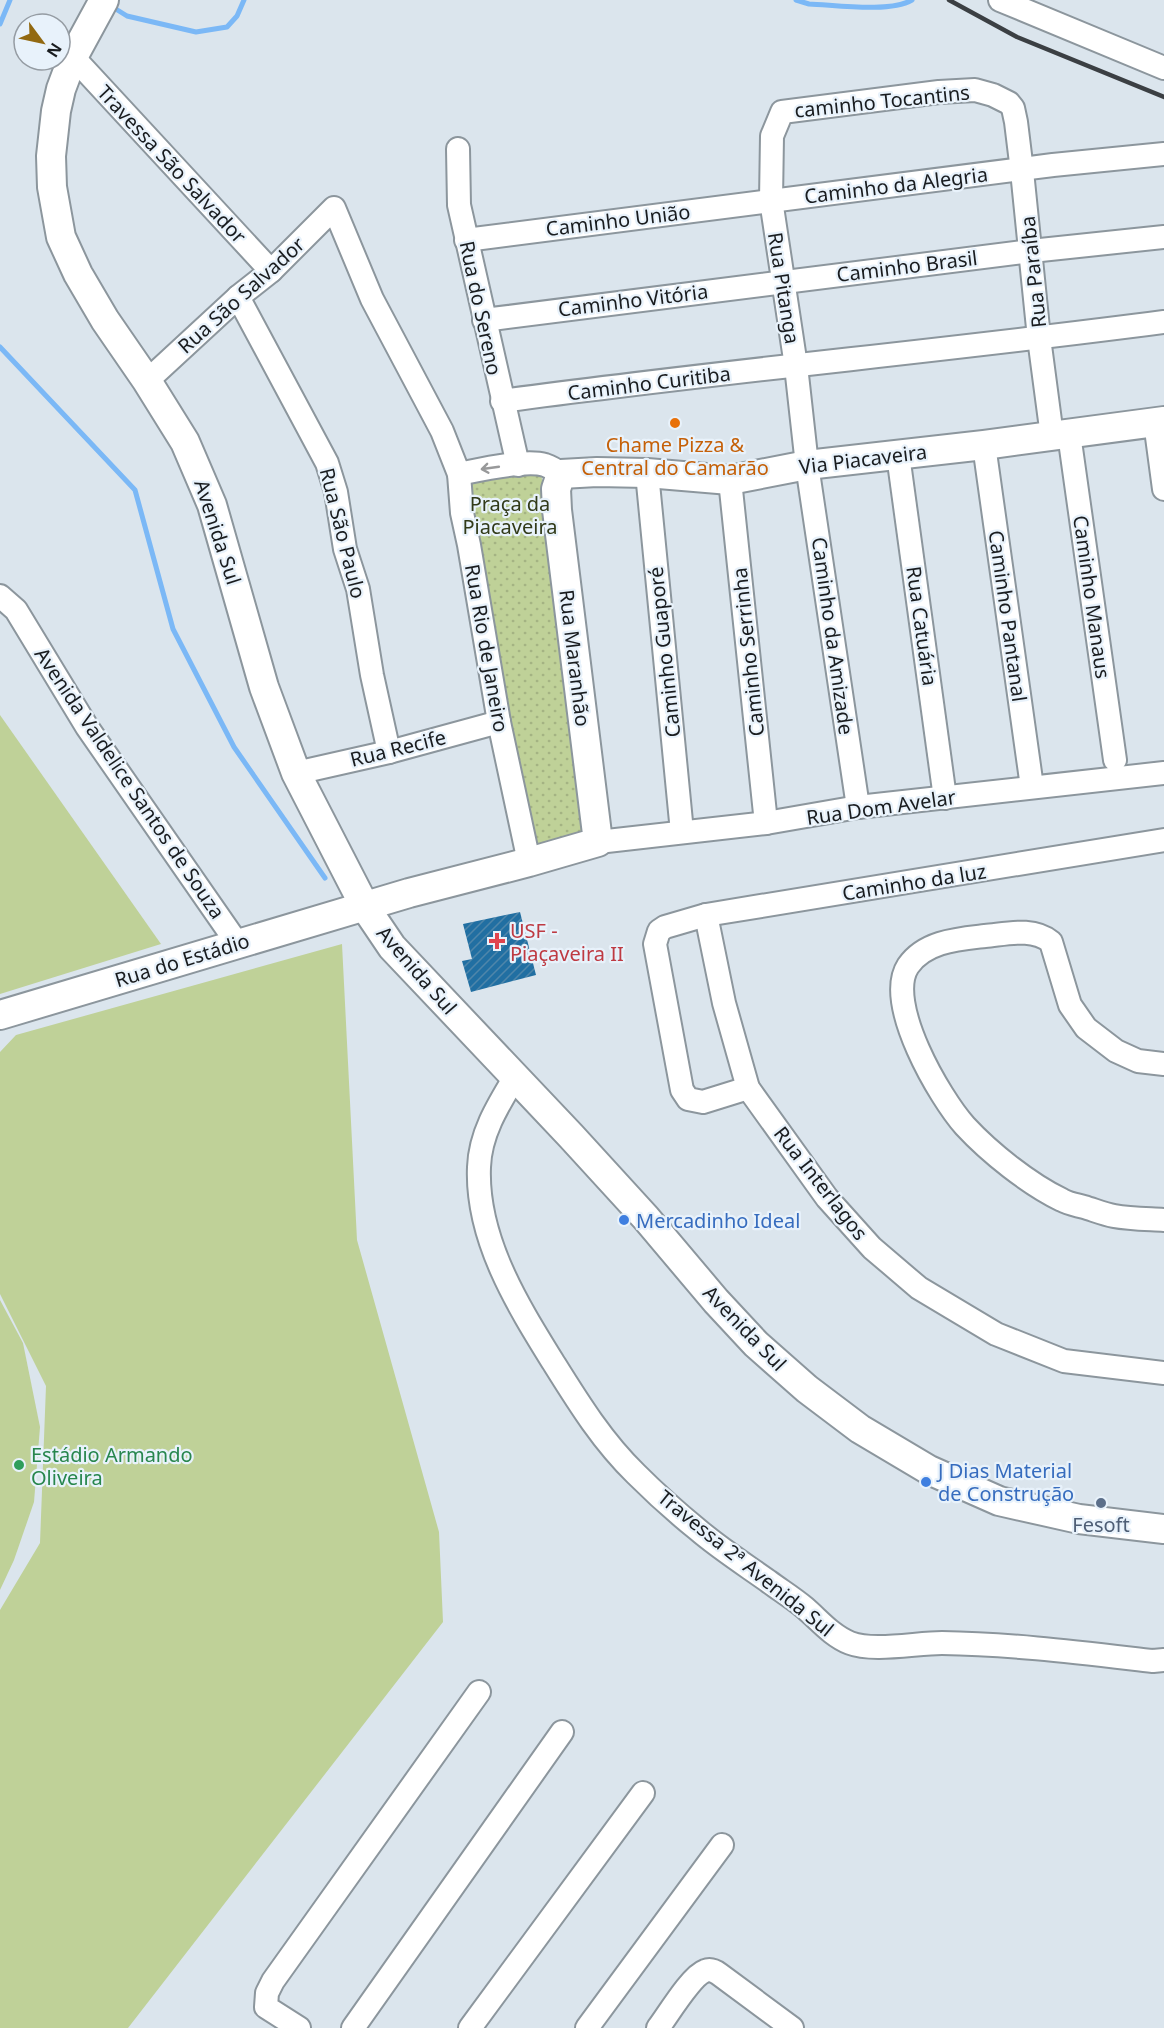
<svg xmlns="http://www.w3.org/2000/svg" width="1164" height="2028" viewBox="0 0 1164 2028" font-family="'Noto Sans',sans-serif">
<defs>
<pattern id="park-dots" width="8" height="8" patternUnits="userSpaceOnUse" patternTransform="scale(1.5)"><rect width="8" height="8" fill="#bfd198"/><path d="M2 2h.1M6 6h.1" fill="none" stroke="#a4b383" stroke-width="1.8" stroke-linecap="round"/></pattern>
<pattern id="building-hatch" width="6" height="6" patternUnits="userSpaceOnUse" patternTransform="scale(1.5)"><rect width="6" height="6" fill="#216fa2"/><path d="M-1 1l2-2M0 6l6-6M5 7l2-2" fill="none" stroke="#4f86aa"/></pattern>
</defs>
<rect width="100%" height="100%" fill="#dbe5ed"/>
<g fill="#bfd198">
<polygon points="0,715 161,944 0,994"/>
<polygon points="342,944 357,1240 439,1532 443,1622 128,2028 0,2028 0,1610 40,1543 46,1386 0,1294 0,1052 16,1035"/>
<polygon points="0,1300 23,1343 40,1427 34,1502 14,1560 0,1590"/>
</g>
<polygon fill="url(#park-dots)" points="541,471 585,838 535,851 467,483"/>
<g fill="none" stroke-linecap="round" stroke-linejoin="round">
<g stroke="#7bb8f6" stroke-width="5">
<path d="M796,0L809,4C836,5 889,13 912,0"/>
<polyline points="111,6 127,16 196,32 227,27 237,16 244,0"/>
<polyline points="0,24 10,0"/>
<polyline points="0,347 135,490 173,629 234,747 325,878"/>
</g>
</g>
<polygon fill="url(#building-hatch)" points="520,912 536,975 471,992 462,961 472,959 463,924"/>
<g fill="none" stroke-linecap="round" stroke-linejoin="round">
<defs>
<g id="minor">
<polyline points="1000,0 1164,68"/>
<polyline points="73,57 271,271"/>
<polyline points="458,149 459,205 518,465"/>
<polyline points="466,240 1053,165 1164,154"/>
<polyline points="238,297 327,463 336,492 345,549 358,589 372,675 389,752"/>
<polyline points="484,320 1031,251 1164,237"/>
<polyline points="147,381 238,297 271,271 334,208 372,299 442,431 459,474 462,513 469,545 499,722 529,862"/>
<path d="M502,401C722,371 944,351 1164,322"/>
<polyline points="1155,422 1164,489"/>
<polyline points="1069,434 1115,760"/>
<polyline points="984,445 1032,787"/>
<polyline points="898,455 945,798"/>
<polyline points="647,473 682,832"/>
<path d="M459,474C479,470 525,459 545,465C551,467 556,470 561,474"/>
<polyline points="730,480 766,823"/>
<polyline points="0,596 16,610 87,727 237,943"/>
<polyline points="296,773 389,752 499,722"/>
<polyline points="858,807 807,465 796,366 771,200 772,136 782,112 939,92 975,90 993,95 1009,103 1013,108 1016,122 1022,171 1039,338 1052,436"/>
<polyline points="598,842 766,823 858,807 1164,773"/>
<polyline points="706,915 724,1003 748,1088 827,1198 872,1248 919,1288 996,1334 1064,1361 1164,1373"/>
<path d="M1164,1064L1138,1061L1116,1051L1086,1028L1070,1005L1051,942C1033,927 1007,934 985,936C959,939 925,941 908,966C884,1003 940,1098 965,1126C990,1153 1029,1184 1062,1200C1069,1204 1077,1205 1084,1207C1094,1210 1104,1214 1114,1216C1130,1219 1148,1219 1164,1220"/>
<path d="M515,1077C498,1105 480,1134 479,1167C476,1238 517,1304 553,1362C578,1402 602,1441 636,1474C655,1493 676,1512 697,1529C719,1548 744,1564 768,1581C780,1590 793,1598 805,1608C819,1620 832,1636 850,1643C873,1652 916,1643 942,1643C1012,1644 1083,1653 1153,1661L1164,1660"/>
<polyline points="748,1088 703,1102 688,1099 682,1090 655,944 659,931 665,927 706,915 1164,840"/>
<polyline points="299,2028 266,2007 267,1993 273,1981 479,1692"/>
<polyline points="353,2028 562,1732"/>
<polyline points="470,2028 643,1793"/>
<polyline points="587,2028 722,1845"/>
<path d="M658,2028C668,2015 691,1976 705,1971C710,1969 715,1971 719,1974L792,2028"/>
</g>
<g id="tertiary">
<polyline points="104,0 73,57 61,89 56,111 51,156 52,187 61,237 78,274 105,320 147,381 185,442 212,505 264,687 296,773 365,907 392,947 571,1136 646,1218 716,1301 756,1344 807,1389 860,1429 929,1470 999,1501 1079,1519 1164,1529"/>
<polyline points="0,1015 409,893 529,862 598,842 557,510 556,489 561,474 597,472 647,473 730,480 807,465 984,445 1164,421"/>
</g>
</defs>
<use href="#minor" stroke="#8c969d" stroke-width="26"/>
<use href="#tertiary" stroke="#8c969d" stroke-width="32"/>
<use href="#minor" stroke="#fff" stroke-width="22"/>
<use href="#tertiary" stroke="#fff" stroke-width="28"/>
<polyline stroke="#3b3f43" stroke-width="4.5" points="949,0 1017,37 1164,97"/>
</g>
<defs><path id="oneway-shaft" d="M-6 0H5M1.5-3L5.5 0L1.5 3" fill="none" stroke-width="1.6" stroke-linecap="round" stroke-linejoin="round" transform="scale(1.5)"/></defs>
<use stroke="#98999a" href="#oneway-shaft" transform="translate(490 468) rotate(172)"/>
<circle fill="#e8710a" stroke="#e8f2fb" stroke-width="2" cx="675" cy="423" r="6"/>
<path fill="#e0444e" stroke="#e8f2fb" stroke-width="2" d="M494 932h6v6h6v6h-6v6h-6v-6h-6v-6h6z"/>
<g fill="#3f7fe0" stroke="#e8f2fb" stroke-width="2">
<circle cx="624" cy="1220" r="6"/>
<circle cx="926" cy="1482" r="6"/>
</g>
<circle fill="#2e9e5b" stroke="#e8f2fb" stroke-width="2" cx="19" cy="1465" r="6"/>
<circle fill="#5c6f8a" stroke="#e8f2fb" stroke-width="2" cx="1101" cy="1503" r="6"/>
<g text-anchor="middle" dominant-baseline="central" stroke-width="4.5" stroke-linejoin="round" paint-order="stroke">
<g font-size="20" fill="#191c1f" stroke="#e8f2fb">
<text transform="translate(882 101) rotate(-6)">caminho Tocantins</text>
<text transform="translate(172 164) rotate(47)">Travessa São Salvador</text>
<text transform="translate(896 185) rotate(-7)">Caminho da Alegria</text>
<text transform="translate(618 220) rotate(-7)">Caminho União</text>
<text transform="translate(907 266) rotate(-7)">Caminho Brasil</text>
<text transform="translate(1033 272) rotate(-96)">Rua Paraíba</text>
<text transform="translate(784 288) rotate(81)">Rua Pitanga</text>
<text transform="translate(241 295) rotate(-42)">Rua São Salvador</text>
<text transform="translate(633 300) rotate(-7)">Caminho Vitória</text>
<text transform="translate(481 308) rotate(78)">Rua do Sereno</text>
<text transform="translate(649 383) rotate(-7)">Caminho Curitiba</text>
<text transform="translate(863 459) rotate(-7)">Via Piacaveira</text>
<text transform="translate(218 532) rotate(72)">Avenida Sul</text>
<text transform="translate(343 533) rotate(76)">Rua São Paulo</text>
<text transform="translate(1092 597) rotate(82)">Caminho Manaus</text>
<text transform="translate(1008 616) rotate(82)">Caminho Pantanal</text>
<text transform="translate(922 626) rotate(82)">Rua Catuária</text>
<text transform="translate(833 636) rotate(82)">Caminho da Amizade</text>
<text transform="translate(487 648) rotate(80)">Rua Rio de Janeiro</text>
<text transform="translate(664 652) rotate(-96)">Caminho Guaporé</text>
<text transform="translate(748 652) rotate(-96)">Caminho Serrinha</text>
<text transform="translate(575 658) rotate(83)">Rua Maranhão</text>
<text transform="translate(398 748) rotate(-14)">Rua Recife</text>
<text transform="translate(130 783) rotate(56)">Avenida Valdelice Santos de Souza</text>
<text transform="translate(881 807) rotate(-8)">Rua Dom Avelar</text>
<text transform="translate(914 882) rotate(-9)">Caminho da luz</text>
<text transform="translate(182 960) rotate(-17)">Rua do Estádio</text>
<text transform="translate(417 970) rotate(49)">Avenida Sul</text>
<text transform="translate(821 1183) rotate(52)">Rua Interlagos</text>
<text transform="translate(745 1328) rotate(46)">Avenida Sul</text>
<text transform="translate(746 1563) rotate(39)">Travessa 2ª Avenida Sul</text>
</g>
<g font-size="20" fill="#c56008" stroke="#e8f2fb">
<text x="675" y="444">Chame Pizza &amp;<tspan x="675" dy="23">Central do Camarão</tspan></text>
</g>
<g font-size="20" fill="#313a18" stroke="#e8f2fb">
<text x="510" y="503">Praça da<tspan x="510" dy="23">Piacaveira</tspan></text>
</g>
<g font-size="20" fill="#be3a42" stroke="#e8f2fb" text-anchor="start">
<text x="510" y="930">USF -<tspan x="510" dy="23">Piaçaveira II</tspan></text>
</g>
<g font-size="20" fill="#366cbe" stroke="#e8f2fb" text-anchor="start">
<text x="636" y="1220">Mercadinho Ideal</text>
<text x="938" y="1470">J Dias Material<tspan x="938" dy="23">de Construção</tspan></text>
</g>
<g font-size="20" fill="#27864d" stroke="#e8f2fb" text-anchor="start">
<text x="31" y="1454">Estádio Armando<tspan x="31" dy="23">Oliveira</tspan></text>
</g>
<g font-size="20" fill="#4e5e75" stroke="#e8f2fb">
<text x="1101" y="1524">Fesoft</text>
</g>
</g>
<g transform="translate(42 42) rotate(123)"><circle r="28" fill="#e8f2fb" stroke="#959ca3" stroke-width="1.5"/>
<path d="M0-4.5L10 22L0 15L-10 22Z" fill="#926911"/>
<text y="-9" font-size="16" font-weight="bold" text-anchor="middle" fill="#191c1f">N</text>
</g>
</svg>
